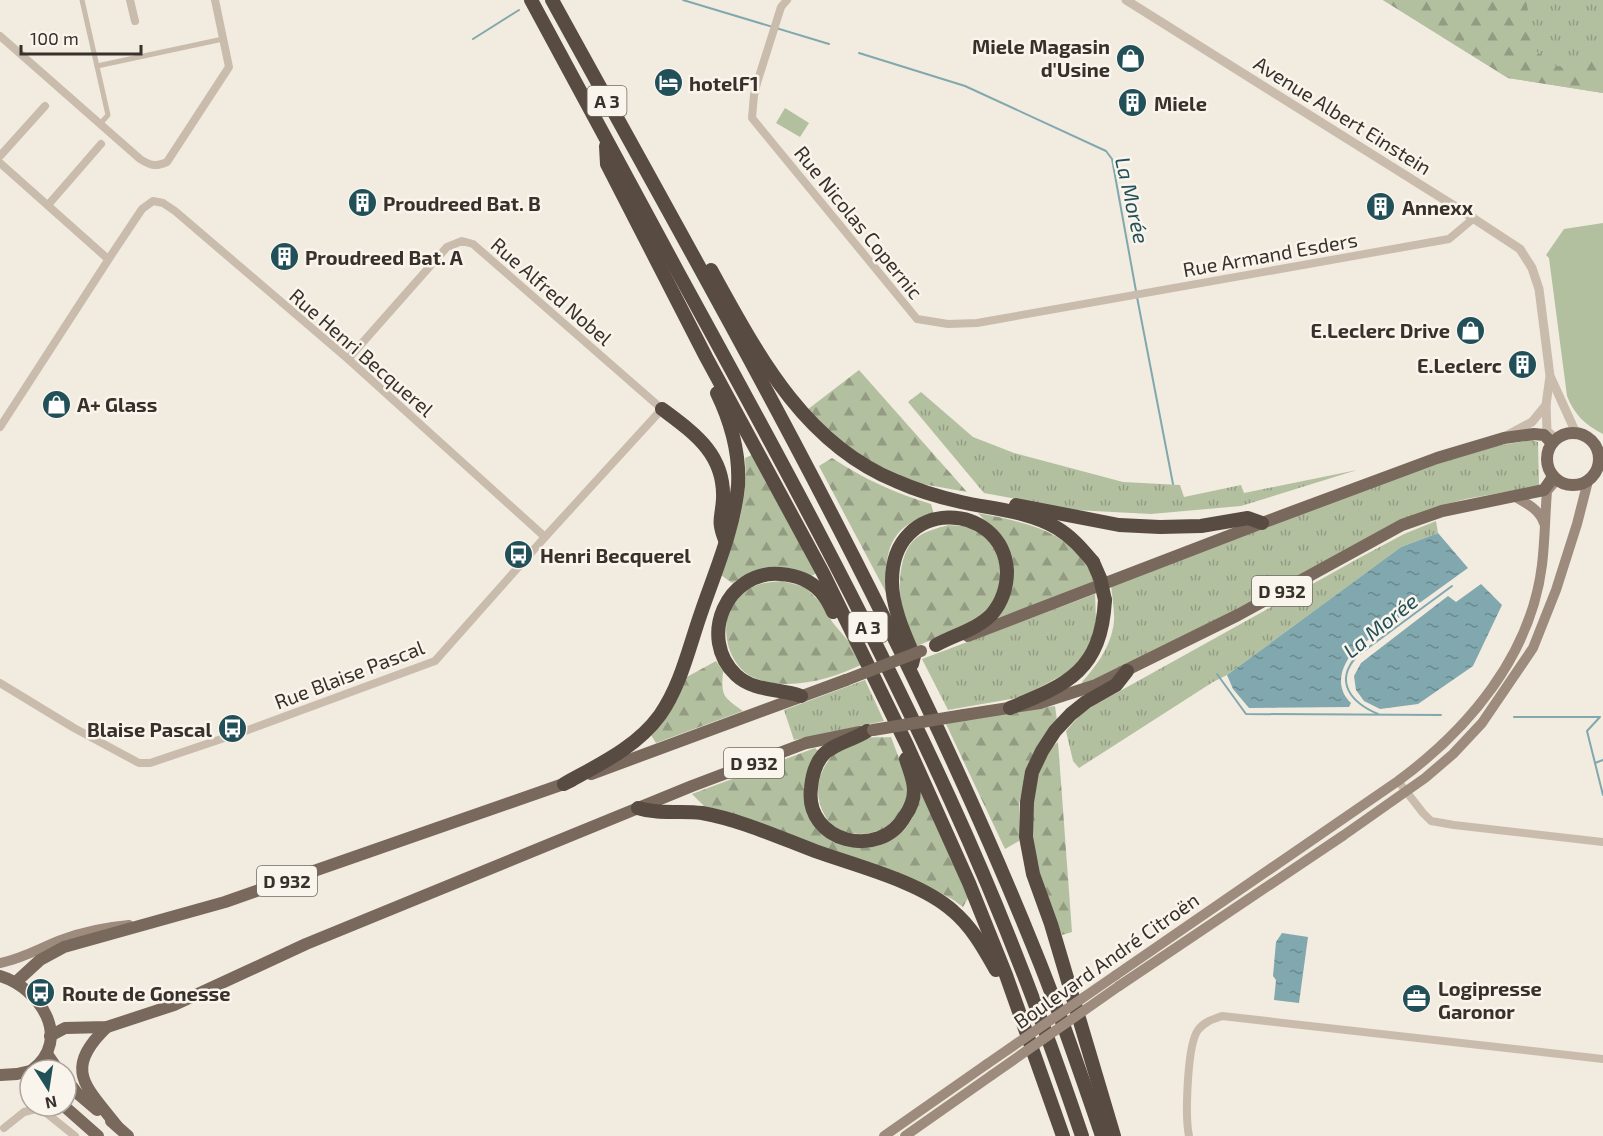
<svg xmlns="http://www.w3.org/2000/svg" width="1603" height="1136" viewBox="0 0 1603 1136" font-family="'Exo 2',sans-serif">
<defs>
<pattern id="grass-tufts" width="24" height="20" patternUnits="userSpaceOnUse" patternTransform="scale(1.5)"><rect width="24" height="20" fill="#b3c0a0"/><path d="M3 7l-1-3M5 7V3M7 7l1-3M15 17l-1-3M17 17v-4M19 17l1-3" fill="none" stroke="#939c83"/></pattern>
<pattern id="forest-firs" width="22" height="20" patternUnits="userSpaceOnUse" patternTransform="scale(1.5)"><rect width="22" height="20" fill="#b3c0a0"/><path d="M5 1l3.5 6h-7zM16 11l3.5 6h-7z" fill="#939c83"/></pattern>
<pattern id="water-ripples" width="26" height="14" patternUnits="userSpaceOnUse" patternTransform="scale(1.5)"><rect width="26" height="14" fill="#80a8ae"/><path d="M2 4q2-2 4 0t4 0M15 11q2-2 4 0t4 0" fill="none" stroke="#6a898e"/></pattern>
</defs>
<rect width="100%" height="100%" fill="#f2ebdf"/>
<g fill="url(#grass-tufts)">
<polygon points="1383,0 1603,0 1603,93 1508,78"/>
<polygon points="921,392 973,437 1014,453 1123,482 1180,485 1184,497 1241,485 1244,493 1357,470 1241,506 1151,514 1075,510 984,493 908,402"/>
<path d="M1532,440L1538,442L1539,486L1466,499L1436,507L1169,644L1083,685L1082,682C1096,666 1109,649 1113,628C1116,615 1112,598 1111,584L1443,460L1484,448Z"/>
<polygon points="1436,521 1438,533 1401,547 1227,675 1213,682 1079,768 1073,761 1066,731 1080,715 1093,706 1361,557 1404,534"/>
<polygon points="1095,594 1096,620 1092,645 1077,667 1022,697 948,710 922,659"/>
<polygon points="865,680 884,721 794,740 784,710"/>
</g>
<g fill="url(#forest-firs)">
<polygon points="1383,0 1526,0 1536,51 1553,65 1569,69 1603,46 1603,93 1508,78"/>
<polygon points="859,370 967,492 917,483 861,457 825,428 807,410"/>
<path d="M754,454L817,573L811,576C779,565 763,567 732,583L721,575C736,533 748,504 745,458Z"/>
<path d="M832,458C864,479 895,493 931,504L934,514C887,524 881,559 890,600L819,466Z"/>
<path d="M978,513C1027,523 1075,530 1095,582L992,620L1007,601L1012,586L1013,562L1002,539Z"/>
<path d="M949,525C955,526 962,525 968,527C1002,539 1012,585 987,611C969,628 940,636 917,646C913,637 908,629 905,620C898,598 896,556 915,539C925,531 937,528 949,525Z"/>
<path d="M782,581L805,587L819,601L833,623L855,649L863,664C832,679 788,692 755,678C722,665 715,608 746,590C758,583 769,582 782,581Z"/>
<path d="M716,661L723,671C721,696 723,697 743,711L656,743L651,735C667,717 677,701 685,678Z"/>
<polygon points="1055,706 1057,720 1027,771 1019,804 1019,841 1005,849 946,724 968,719"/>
<path d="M891,737C897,754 906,773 908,790C909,797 906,806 902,812C887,834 857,841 833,826C828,822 823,813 821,807C811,780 828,751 855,740C865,736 880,738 891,737Z"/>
<path d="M1058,742L1072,932L1062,935C1036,885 1016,818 1043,764C1047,755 1050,748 1058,742Z"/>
<path d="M815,748L819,752L812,818L867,847C906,836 910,829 922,791L968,898L963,907L952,899L923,884L707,809L692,794Z"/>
</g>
<g fill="#b3c0a0">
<polygon points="785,108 809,123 800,137 776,123"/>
<path d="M1603,223V434C1585,425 1574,414 1567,396L1549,258L1546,255L1564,229Z"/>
</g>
<g fill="url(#water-ripples)">
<path d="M1438,533L1468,568L1357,648C1342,663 1333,686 1351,703L1349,707L1249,708L1233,689L1227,675L1401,547Z"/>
<polygon points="1481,584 1502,605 1473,666 1418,704 1380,709 1364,701 1356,690 1354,676 1361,663 1448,596 1456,602"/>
<polygon points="1282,933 1308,937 1299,1003 1274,1000 1276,980 1273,976 1276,942"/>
</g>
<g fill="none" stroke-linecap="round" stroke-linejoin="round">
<g stroke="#80a8ae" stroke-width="2">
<polyline points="683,0 829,44"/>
<polyline points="473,39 519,10"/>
<polyline points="859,53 965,86 1106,151 1112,159 1136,291"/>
<polyline points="1137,297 1173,484"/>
<polyline points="1217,674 1246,714 1441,715"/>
<path d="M1378,714C1352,703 1333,682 1357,656L1452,586"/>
<polyline points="1514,717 1600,717 1587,731 1595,763 1603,760"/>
<polyline points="1595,763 1603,795"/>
</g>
<g stroke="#cabcac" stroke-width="5">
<polyline points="82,0 108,115 100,124"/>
<polyline points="97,66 223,39"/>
</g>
<g stroke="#cabcac" stroke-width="8">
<polyline points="130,0 135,21"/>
<polyline points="787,0 781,7 757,83 754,95 752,118 917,319 948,324 977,323 1449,239 1474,218"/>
<path d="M0,36L140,159C151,166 156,167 167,162L229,67L215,0"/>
<polyline points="0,156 45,106"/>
<polyline points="0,163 108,259"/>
<polyline points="48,205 101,144"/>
<polyline points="0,427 112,254 142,209 153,201 163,203 175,211 348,359 545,537"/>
<polyline points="0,683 74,728 139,763 150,763 248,730 435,661 545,537 662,409 473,244 462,241 447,247 348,359"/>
<polyline points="1398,781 1423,813 1431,821 1454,825 1603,842"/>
<polyline points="4,1128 24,1112 40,1108 75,1136"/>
<path d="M1189,1136C1185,1117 1187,1045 1198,1030C1204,1022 1213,1019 1222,1016L1603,1059"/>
</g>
<g stroke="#cabcac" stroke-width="9">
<polyline points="1126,0 1456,207 1520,249 1532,268 1539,289 1550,376 1546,405 1547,431 1555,438"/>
<polyline points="1551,378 1576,433"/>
<polyline points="1506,436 1532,422 1546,405"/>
</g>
<g stroke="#9d8b7d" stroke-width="10">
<path d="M1514,496C1526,503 1539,509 1544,523"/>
<path d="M0,963C22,959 40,948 61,940C82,932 106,927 129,925"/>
<path d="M1116,975L1398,781C1469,729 1531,655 1542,565C1545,540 1545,515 1547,491L1553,484"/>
<polyline points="1119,986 1344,835 1425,778 1453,754 1482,723 1533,648 1556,590 1577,524 1588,481"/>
<polyline points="884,1136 987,1064"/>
<polyline points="905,1136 992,1075"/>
</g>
<g stroke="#79685c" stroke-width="12">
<circle cx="1573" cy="459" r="26"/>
<polyline points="968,636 1262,523 1437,458 1504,438 1534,434 1544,435 1552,443"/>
<polyline points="964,715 1040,703 1096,685 1238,615 1402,525 1442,511 1544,490 1553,477"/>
<polyline points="591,774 846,680"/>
<path d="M0,976C40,988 73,1039 32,1070"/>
<polyline points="16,982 40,960 64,947 225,902 572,781"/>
<path d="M107,1027C62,1070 86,1086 117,1126"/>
<polyline points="50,1036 65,1028 107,1027 174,1005 306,944 692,786 806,743 860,732"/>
<polyline points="47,1054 58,1070"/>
<polyline points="0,1075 17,1074 30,1071"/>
<polyline points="66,1079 77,1093 97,1110"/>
<polyline points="64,1106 98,1136"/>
<polyline points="111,1121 128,1136"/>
</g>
<g stroke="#584b42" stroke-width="14">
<path d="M531,0C581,91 629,183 679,274C774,447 868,619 950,799C1000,908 1044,1023 1082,1136"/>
<path d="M552,0C723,311 902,621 1035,951C1060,1012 1081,1074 1102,1136"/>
<polyline points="606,146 607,164 706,357 823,573 907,745 969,883 1006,975 1063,1136"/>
<path d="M711,270C757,353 803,443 896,481C916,490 939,497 961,502C992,509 1029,511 1057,528C1072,537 1082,549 1093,562"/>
<path d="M662,409C694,433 725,454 723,499C722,518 717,520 725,540"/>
<polyline points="1016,505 1119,525 1160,527 1201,526 1248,518 1262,523"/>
<path d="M912,664L914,656C904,633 892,607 892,581C892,496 1003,500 1007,571C1007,587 1002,602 992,614C978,629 954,635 936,645"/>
<path d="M801,696C779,688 754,692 736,675C697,638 727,570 780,574C797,575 810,580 821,592C826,598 830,605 833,612"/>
<path d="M1010,708C1069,684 1101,670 1105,600"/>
<path d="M867,731C854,740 834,743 823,755C815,764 812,777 811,788C804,842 880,861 905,816C910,809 914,799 914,790C914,780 909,769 906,759"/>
<path d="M564,784C598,765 636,748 660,715C681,685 689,647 701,613C715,572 734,529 738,486C740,453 731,422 717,393"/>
<path d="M638,808C659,815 681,810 702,813C741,820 778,837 815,851C857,866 921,882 953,911C972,927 984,949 996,970"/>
<polyline points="1114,1136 1051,924 1033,874 1026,837 1027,802 1032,772 1042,751 1055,731 1071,714 1086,702 1116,685 1127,671"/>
</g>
<g stroke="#9d8b7d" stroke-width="10">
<polyline points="987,1064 1116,975"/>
<polyline points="992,1075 1119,986"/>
</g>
<g stroke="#79685c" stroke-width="12">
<polyline points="846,680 921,651"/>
<polyline points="873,730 964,715"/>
</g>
<polyline stroke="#584b42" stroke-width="14" points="1093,562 1100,578 1105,600"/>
</g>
<defs>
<symbol id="shop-disc" viewBox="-11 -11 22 22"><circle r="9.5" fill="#225058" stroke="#f9f4ec"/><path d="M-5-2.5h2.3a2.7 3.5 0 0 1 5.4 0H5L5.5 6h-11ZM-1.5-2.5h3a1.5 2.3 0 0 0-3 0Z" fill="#fff"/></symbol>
<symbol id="hotel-disc" viewBox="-11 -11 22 22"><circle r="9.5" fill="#225058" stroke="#f9f4ec"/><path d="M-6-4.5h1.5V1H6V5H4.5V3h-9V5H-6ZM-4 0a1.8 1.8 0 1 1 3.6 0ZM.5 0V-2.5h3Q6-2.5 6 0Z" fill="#fff"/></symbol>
<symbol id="building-disc" viewBox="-11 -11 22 22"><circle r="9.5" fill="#225058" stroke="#f9f4ec"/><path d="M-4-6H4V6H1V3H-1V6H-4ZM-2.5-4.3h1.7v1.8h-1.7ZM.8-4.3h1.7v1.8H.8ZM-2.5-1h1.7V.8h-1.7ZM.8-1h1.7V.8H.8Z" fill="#fff"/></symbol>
<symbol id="bus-disc" viewBox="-11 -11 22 22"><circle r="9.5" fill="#225058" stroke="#f9f4ec"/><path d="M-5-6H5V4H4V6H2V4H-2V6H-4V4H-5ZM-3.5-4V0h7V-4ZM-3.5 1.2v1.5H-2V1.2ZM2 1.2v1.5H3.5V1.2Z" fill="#fff"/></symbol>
<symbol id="office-disc" viewBox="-11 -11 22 22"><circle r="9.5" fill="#225058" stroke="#f9f4ec"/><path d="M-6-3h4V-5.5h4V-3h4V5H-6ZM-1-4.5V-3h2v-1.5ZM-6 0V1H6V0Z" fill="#fff"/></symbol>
</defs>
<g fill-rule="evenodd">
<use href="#shop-disc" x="1114" y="42" width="33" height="33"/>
<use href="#hotel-disc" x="652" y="66" width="33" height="33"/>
<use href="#building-disc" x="1116" y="86" width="33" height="33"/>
<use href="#building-disc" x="346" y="186" width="33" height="33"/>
<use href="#building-disc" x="1364" y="190" width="33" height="33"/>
<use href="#building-disc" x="268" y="240" width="33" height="33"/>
<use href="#shop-disc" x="1454" y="314" width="33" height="33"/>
<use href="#building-disc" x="1506" y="348" width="33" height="33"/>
<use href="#shop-disc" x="40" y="388" width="33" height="33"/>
<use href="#bus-disc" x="502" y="538" width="33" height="33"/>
<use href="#bus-disc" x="216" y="712" width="33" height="33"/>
<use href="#bus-disc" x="24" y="976" width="33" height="33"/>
<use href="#office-disc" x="1400" y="982" width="33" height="33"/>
</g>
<g text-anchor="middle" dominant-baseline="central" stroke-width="5" stroke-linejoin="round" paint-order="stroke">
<g fill="#f9f4ec" stroke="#726b64" stroke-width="1.5">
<rect x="587.5" y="86" width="39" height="30" rx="4.5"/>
<rect x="1252" y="576" width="60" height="30" rx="4.5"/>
<rect x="848.5" y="612" width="39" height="30" rx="4.5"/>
<rect x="724" y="748" width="60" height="30" rx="4.5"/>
<rect x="257" y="866" width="60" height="30" rx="4.5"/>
</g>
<g font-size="18" font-weight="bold" fill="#38302a">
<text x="607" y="101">A 3</text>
<text x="1282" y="591">D 932</text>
<text x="868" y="627">A 3</text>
<text x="754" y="763">D 932</text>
<text x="287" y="881">D 932</text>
</g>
<g font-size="20" font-weight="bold" fill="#38302a" stroke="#f9f4ec" text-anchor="start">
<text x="1110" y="46" text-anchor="end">Miele Magasin<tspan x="1110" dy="23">d'Usine</tspan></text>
<text x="689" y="83">hotelF1</text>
<text x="1154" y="103">Miele</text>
<text x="383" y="203">Proudreed Bat. B</text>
<text x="1402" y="207">Annexx</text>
<text x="305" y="257">Proudreed Bat. A</text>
<text x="1450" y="330" text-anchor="end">E.Leclerc Drive</text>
<text x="1502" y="365" text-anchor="end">E.Leclerc</text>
<text x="77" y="404">A+ Glass</text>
<text x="540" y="555">Henri Becquerel</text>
<text x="212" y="729" text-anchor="end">Blaise Pascal</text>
<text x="1438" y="988">Logipresse<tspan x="1438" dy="23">Garonor</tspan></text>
<text x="62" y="993">Route de Gonesse</text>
</g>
<g font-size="20" fill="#38302a" stroke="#f9f4ec">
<text transform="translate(1343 115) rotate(32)">Avenue Albert Einstein</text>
<text transform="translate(859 222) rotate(51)">Rue Nicolas Copernic</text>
<text transform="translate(1270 254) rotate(-10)">Rue Armand Esders</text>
<text transform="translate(552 291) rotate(41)">Rue Alfred Nobel</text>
<text transform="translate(362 352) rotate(41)">Rue Henri Becquerel</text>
<text transform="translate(349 674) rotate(-21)">Rue Blaise Pascal</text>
<text transform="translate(1106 960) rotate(-35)">Boulevard André Citroën</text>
</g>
<g font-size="21" font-style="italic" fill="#225058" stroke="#f9f4ec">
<text transform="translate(1133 200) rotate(77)">La Morée</text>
<text transform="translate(1380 625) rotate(-39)">La Morée</text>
</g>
</g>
<g transform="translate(48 1088) rotate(168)"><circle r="28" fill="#f9f4ec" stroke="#aca69e" stroke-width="1.5"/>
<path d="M0-4.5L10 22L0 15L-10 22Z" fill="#225058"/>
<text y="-9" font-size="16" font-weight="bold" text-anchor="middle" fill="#38302a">N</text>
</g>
<path d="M21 45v9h120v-9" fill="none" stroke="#38302a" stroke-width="3"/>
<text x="30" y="45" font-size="18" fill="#38302a" stroke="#f9f4ec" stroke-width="4.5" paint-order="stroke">100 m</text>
</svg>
